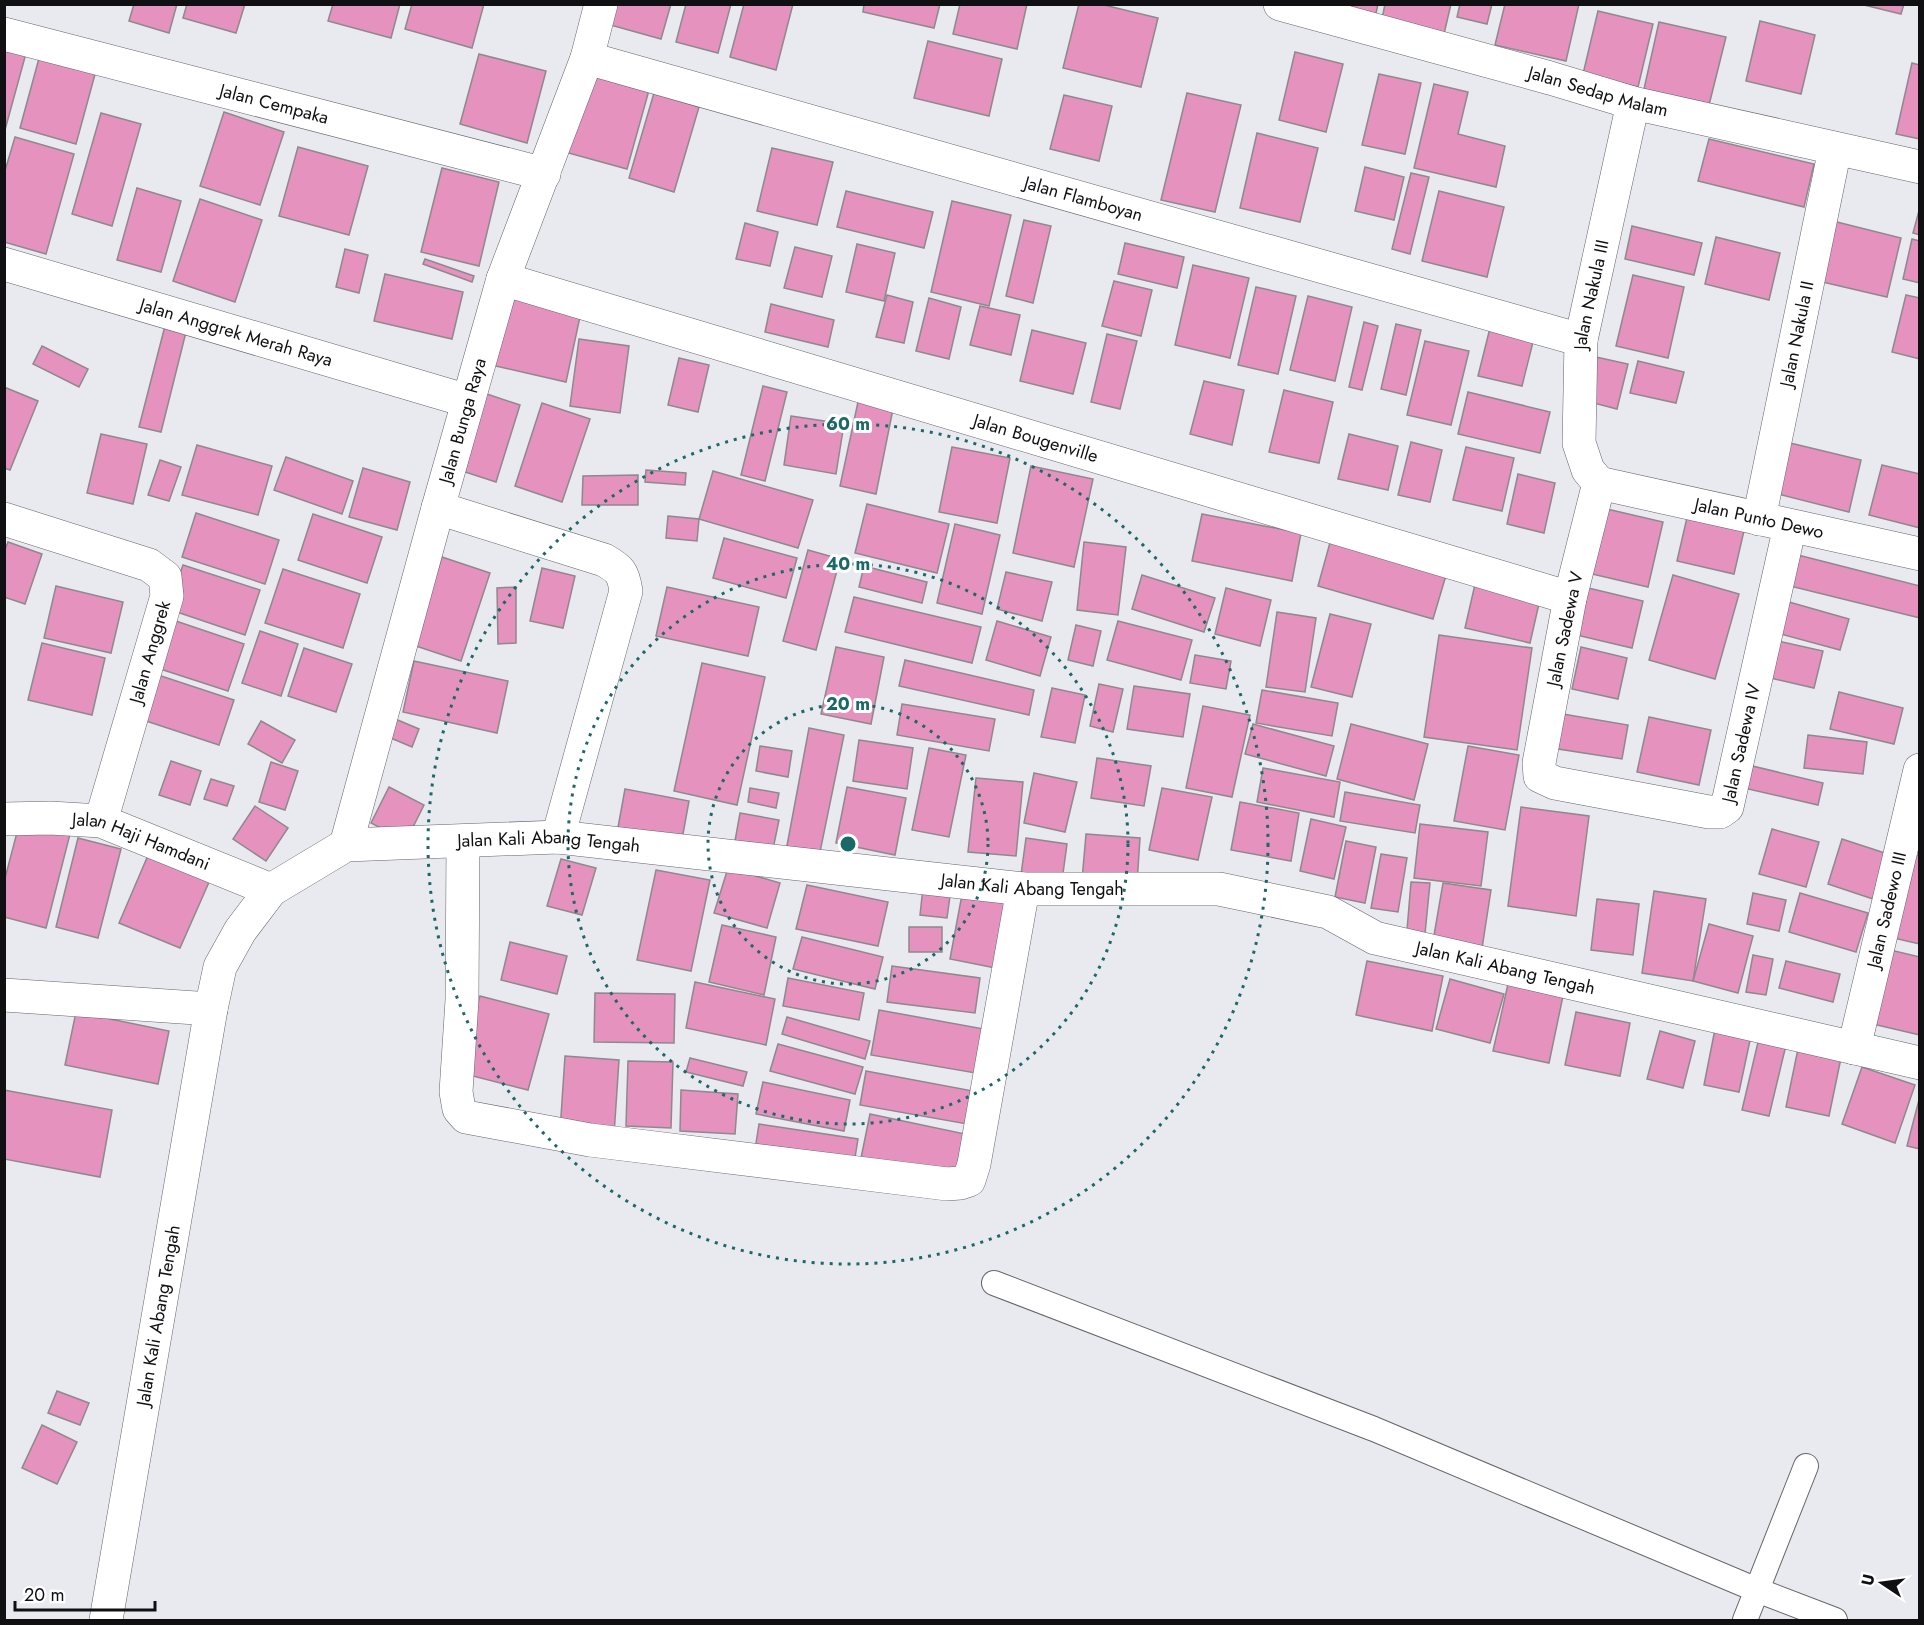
<svg xmlns="http://www.w3.org/2000/svg" width="1924" height="1625" viewBox="0 0 1924 1625" font-family="Jost,sans-serif">
<rect width="100%" height="100%" fill="#e9e9f0"/>
<g fill="#e592be" stroke="#8f888c" stroke-width="1.5">
<polygon points="134,4 177,4 169,33 129,21"/>
<polygon points="187,4 245,4 236,33 183,18"/>
<polygon points="333,4 400,4 391,38 328,21"/>
<polygon points="412,4 484,4 472,48 405,29"/>
<polygon points="612,4 671,4 661,39 607,24"/>
<polygon points="686,4 731,4 718,53 676,42"/>
<polygon points="744,4 793,4 776,70 730,57"/>
<polygon points="864,4 940,4 934,28 863,12"/>
<polygon points="960,4 1027,4 1017,49 953,34"/>
<polygon points="1079,4 1100,4 1158,18 1141,87 1063,68"/>
<polygon points="1322,4 1378,4 1375,18"/>
<polygon points="1385,4 1451,4 1444,34 1382,19"/>
<polygon points="1460,4 1492,4 1487,24 1457,17"/>
<polygon points="1505,4 1579,4 1566,61 1495,45"/>
<polygon points="1860,4 1904,4 1901,14"/>
<polygon points="1598,11 1653,24 1638,87 1583,74"/>
<polygon points="1760,21 1815,35 1801,94 1746,81"/>
<polygon points="1659,22 1726,37 1709,105 1644,89"/>
<polygon points="4,39 28,46 5,130 4,130"/>
<polygon points="928,41 1002,59 989,116 914,98"/>
<polygon points="41,51 97,67 76,144 20,128"/>
<polygon points="1295,52 1343,64 1326,132 1279,120"/>
<polygon points="479,54 546,71 527,143 460,124"/>
<polygon points="1912,63 1920,65 1920,139 1896,134"/>
<polygon points="591,65 651,83 627,169 565,152"/>
<polygon points="1379,74 1421,83 1405,154 1362,145"/>
<polygon points="1434,84 1468,92 1458,134 1505,146 1496,187 1414,168"/>
<polygon points="654,93 699,107 674,192 629,178"/>
<polygon points="1187,93 1241,105 1215,212 1161,200"/>
<polygon points="1064,95 1112,106 1099,161 1050,149"/>
<polygon points="224,112 284,132 260,205 200,186"/>
<polygon points="101,113 141,124 112,226 72,214"/>
<polygon points="1257,133 1318,148 1300,222 1240,208"/>
<polygon points="15,137 74,154 46,254 4,242 4,174"/>
<polygon points="1709,139 1814,164 1804,207 1698,181"/>
<polygon points="298,147 368,166 349,235 279,216"/>
<polygon points="772,148 833,162 817,225 757,211"/>
<polygon points="1365,167 1404,177 1394,220 1355,211"/>
<polygon points="442,168 499,182 479,266 421,252"/>
<polygon points="1411,173 1429,177 1410,254 1392,249"/>
<polygon points="137,188 181,201 161,272 117,260"/>
<polygon points="846,191 933,212 924,248 837,227"/>
<polygon points="1439,191 1504,207 1487,277 1422,261"/>
<polygon points="200,199 262,220 235,302 173,281"/>
<polygon points="952,201 1011,215 989,306 931,292"/>
<polygon points="1920,207 1920,235 1913,233"/>
<polygon points="1024,220 1051,226 1033,303 1006,296"/>
<polygon points="1833,221 1901,238 1887,297 1818,281"/>
<polygon points="745,223 778,232 770,266 736,259"/>
<polygon points="1632,226 1702,243 1694,275 1625,259"/>
<polygon points="1716,237 1780,253 1769,300 1705,284"/>
<polygon points="1912,239 1920,241 1920,283 1903,279"/>
<polygon points="1125,243 1184,257 1177,288 1118,274"/>
<polygon points="857,244 895,253 884,301 846,292"/>
<polygon points="795,247 832,256 822,297 784,288"/>
<polygon points="345,249 368,255 359,293 336,287"/>
<polygon points="425,259 474,276 472,282 423,264"/>
<polygon points="1193,265 1249,278 1230,358 1175,345"/>
<polygon points="385,274 463,292 452,339 374,321"/>
<polygon points="1633,275 1684,287 1668,358 1616,346"/>
<polygon points="1114,281 1152,290 1141,336 1102,326"/>
<polygon points="1256,287 1296,296 1278,374 1238,365"/>
<polygon points="506,295 581,312 566,382 491,365"/>
<polygon points="887,295 913,302 904,343 876,337"/>
<polygon points="1906,295 1920,298 1920,359 1892,352"/>
<polygon points="1308,296 1352,307 1335,381 1290,370"/>
<polygon points="929,298 961,307 949,359 916,351"/>
<polygon points="771,304 834,320 828,347 765,332"/>
<polygon points="980,306 1020,315 1011,355 970,345"/>
<polygon points="167,318 188,324 161,432 139,427"/>
<polygon points="1364,322 1378,326 1362,390 1349,387"/>
<polygon points="1396,324 1421,330 1406,395 1381,389"/>
<polygon points="1490,328 1534,338 1522,386 1478,376"/>
<polygon points="1032,330 1086,343 1073,394 1020,381"/>
<polygon points="1107,334 1137,341 1120,409 1091,402"/>
<polygon points="579,339 629,346 620,413 570,406"/>
<polygon points="1425,341 1469,351 1451,425 1407,415"/>
<polygon points="42,346 88,369 79,387 33,364"/>
<polygon points="1596,357 1628,364 1617,409 1586,401"/>
<polygon points="679,358 709,365 698,412 668,405"/>
<polygon points="1638,361 1684,372 1676,403 1630,393"/>
<polygon points="1204,381 1244,390 1232,445 1190,434"/>
<polygon points="763,386 787,392 765,481 741,475"/>
<polygon points="4,387 38,401 10,470 4,468"/>
<polygon points="1284,390 1333,402 1319,463 1269,452"/>
<polygon points="478,391 520,405 496,482 453,468"/>
<polygon points="1468,392 1550,412 1540,453 1458,434"/>
<polygon points="858,402 893,409 876,494 840,486"/>
<polygon points="542,403 590,419 562,502 515,486"/>
<polygon points="791,416 844,424 836,474 784,465"/>
<polygon points="101,434 147,444 133,504 87,493"/>
<polygon points="1349,434 1398,446 1388,490 1338,479"/>
<polygon points="1782,441 1861,460 1849,512 1770,492"/>
<polygon points="1411,442 1442,450 1430,502 1398,495"/>
<polygon points="197,445 272,466 258,515 182,495"/>
<polygon points="952,447 1010,458 997,523 939,512"/>
<polygon points="1466,447 1514,458 1502,511 1453,500"/>
<polygon points="286,457 353,481 342,514 274,490"/>
<polygon points="160,460 181,467 169,501 148,495"/>
<polygon points="1882,465 1920,474 1920,528 1869,515"/>
<polygon points="1031,466 1093,479 1074,567 1013,553"/>
<polygon points="363,468 410,482 397,530 349,517"/>
<polygon points="646,470 686,473 685,485 645,482"/>
<polygon points="713,471 813,500 798,548 699,519"/>
<polygon points="1518,474 1555,483 1544,533 1507,524"/>
<polygon points="638,475 638,505 582,505 583,476"/>
<polygon points="867,504 949,524 937,573 855,553"/>
<polygon points="1607,509 1663,522 1648,587 1592,574"/>
<polygon points="1689,509 1746,522 1734,574 1677,561"/>
<polygon points="196,513 279,540 265,584 182,557"/>
<polygon points="313,514 382,537 367,583 298,560"/>
<polygon points="1202,514 1301,533 1292,581 1192,561"/>
<polygon points="668,516 699,519 697,541 666,538"/>
<polygon points="955,524 1000,535 982,614 937,603"/>
<polygon points="724,538 797,558 786,598 713,578"/>
<polygon points="1331,539 1447,572 1433,619 1318,586"/>
<polygon points="8,542 42,554 25,604 4,597 4,552"/>
<polygon points="1084,542 1126,547 1118,615 1077,610"/>
<polygon points="808,550 840,559 816,650 783,641"/>
<polygon points="1798,555 1920,586 1920,618 1790,586"/>
<polygon points="442,557 490,573 461,661 413,645"/>
<polygon points="183,565 260,590 245,635 168,609"/>
<polygon points="864,566 927,582 922,603 859,587"/>
<polygon points="542,568 575,576 563,628 530,621"/>
<polygon points="283,569 360,594 343,648 265,623"/>
<polygon points="1006,572 1052,582 1042,621 997,609"/>
<polygon points="1142,575 1215,598 1204,632 1132,609"/>
<polygon points="1673,575 1739,594 1715,679 1649,660"/>
<polygon points="1476,580 1541,595 1530,643 1465,628"/>
<polygon points="56,586 123,602 111,653 44,638"/>
<polygon points="1580,586 1643,601 1632,648 1568,633"/>
<polygon points="516,587 516,643 498,644 497,588"/>
<polygon points="667,587 759,607 748,656 656,636"/>
<polygon points="1226,588 1271,600 1260,646 1215,634"/>
<polygon points="854,597 981,627 972,663 845,632"/>
<polygon points="1782,600 1849,619 1840,650 1773,632"/>
<polygon points="1277,612 1316,618 1305,692 1266,687"/>
<polygon points="1330,614 1371,624 1352,697 1311,687"/>
<polygon points="167,618 244,644 228,691 151,666"/>
<polygon points="997,621 1051,637 1040,676 986,660"/>
<polygon points="1118,621 1192,640 1181,680 1107,660"/>
<polygon points="1076,625 1101,631 1093,666 1068,660"/>
<polygon points="260,631 298,644 281,696 242,683"/>
<polygon points="1439,635 1532,648 1517,750 1424,737"/>
<polygon points="1765,638 1823,651 1814,688 1757,675"/>
<polygon points="42,643 105,658 92,715 28,700"/>
<polygon points="836,647 884,657 871,724 821,714"/>
<polygon points="1581,647 1627,658 1618,699 1572,689"/>
<polygon points="304,648 352,664 336,712 288,696"/>
<polygon points="1195,655 1231,661 1226,689 1190,683"/>
<polygon points="905,660 1034,690 1029,715 899,686"/>
<polygon points="414,661 508,681 497,733 403,712"/>
<polygon points="702,663 765,677 737,805 674,791"/>
<polygon points="149,672 234,700 219,745 134,717"/>
<polygon points="1099,684 1123,689 1113,732 1090,726"/>
<polygon points="1134,686 1190,694 1183,737 1127,729"/>
<polygon points="1052,688 1085,695 1075,743 1041,737"/>
<polygon points="1262,690 1338,703 1332,736 1256,723"/>
<polygon points="1839,692 1903,708 1894,744 1830,729"/>
<polygon points="902,704 995,719 989,751 897,735"/>
<polygon points="1203,706 1250,715 1232,797 1186,788"/>
<polygon points="1557,713 1628,725 1622,759 1552,748"/>
<polygon points="1649,717 1711,730 1699,785 1637,772"/>
<polygon points="393,718 419,729 412,747 386,736"/>
<polygon points="261,721 295,740 282,763 248,744"/>
<polygon points="1253,724 1334,746 1326,776 1245,754"/>
<polygon points="1351,724 1428,744 1414,800 1337,779"/>
<polygon points="809,728 844,735 819,857 786,851"/>
<polygon points="1808,735 1867,742 1863,774 1804,768"/>
<polygon points="859,740 913,748 907,789 853,781"/>
<polygon points="760,746 792,751 788,777 756,771"/>
<polygon points="1468,746 1519,755 1505,830 1454,821"/>
<polygon points="929,748 966,755 949,837 912,830"/>
<polygon points="1097,758 1151,766 1144,806 1091,798"/>
<polygon points="171,761 201,771 190,805 159,795"/>
<polygon points="271,762 298,771 285,810 259,802"/>
<polygon points="1740,763 1823,783 1818,805 1735,786"/>
<polygon points="1263,768 1340,782 1334,817 1257,802"/>
<polygon points="1034,773 1077,782 1065,832 1024,823"/>
<polygon points="976,778 1023,782 1016,856 968,852"/>
<polygon points="211,779 234,786 227,806 204,799"/>
<polygon points="389,787 424,805 406,841 371,823"/>
<polygon points="847,787 906,798 895,855 836,843"/>
<polygon points="750,788 779,793 776,808 748,802"/>
<polygon points="1162,788 1212,797 1198,860 1149,850"/>
<polygon points="625,789 689,801 681,845 617,833"/>
<polygon points="1345,792 1420,805 1415,833 1340,821"/>
<polygon points="1240,802 1299,813 1291,861 1231,850"/>
<polygon points="255,806 288,828 266,861 233,839"/>
<polygon points="1521,807 1589,816 1576,916 1508,906"/>
<polygon points="740,813 779,820 771,859 733,852"/>
<polygon points="1311,819 1346,827 1334,879 1300,871"/>
<polygon points="20,821 70,834 46,928 4,917 4,882"/>
<polygon points="1420,824 1488,832 1481,886 1414,878"/>
<polygon points="1772,829 1819,842 1806,887 1759,874"/>
<polygon points="1086,834 1140,838 1137,884 1082,880"/>
<polygon points="78,838 121,849 98,938 56,927"/>
<polygon points="1026,838 1067,844 1061,888 1020,882"/>
<polygon points="1842,839 1894,856 1879,901 1828,884"/>
<polygon points="1346,841 1376,847 1365,903 1335,897"/>
<polygon points="149,853 210,880 180,948 119,923"/>
<polygon points="1908,853 1920,856 1920,944 1889,937"/>
<polygon points="1381,854 1407,858 1398,912 1371,908"/>
<polygon points="561,859 596,868 582,915 547,906"/>
<polygon points="728,868 780,883 767,928 714,913"/>
<polygon points="656,870 710,880 691,971 637,960"/>
<polygon points="924,878 952,882 947,918 920,915"/>
<polygon points="1411,882 1430,883 1424,944 1406,942"/>
<polygon points="1443,883 1491,890 1481,955 1432,947"/>
<polygon points="807,885 888,902 878,946 796,929"/>
<polygon points="963,889 1019,899 1006,970 950,959"/>
<polygon points="1654,891 1706,899 1693,981 1642,973"/>
<polygon points="1753,893 1786,900 1779,931 1747,924"/>
<polygon points="1800,893 1868,913 1856,952 1789,932"/>
<polygon points="1597,899 1639,904 1633,955 1591,950"/>
<polygon points="1709,924 1753,936 1738,993 1693,981"/>
<polygon points="722,925 776,937 764,995 709,982"/>
<rect x="909" y="927" width="33" height="25"/>
<polygon points="802,937 883,957 875,989 793,969"/>
<polygon points="510,942 567,956 557,994 501,980"/>
<polygon points="1882,948 1920,957 1920,1035 1864,1022"/>
<polygon points="1753,955 1773,959 1766,995 1746,992"/>
<polygon points="1367,961 1443,976 1432,1031 1356,1015"/>
<polygon points="1786,961 1840,974 1833,1002 1779,988"/>
<polygon points="892,966 980,978 975,1013 887,1002"/>
<polygon points="788,978 864,993 859,1020 783,1006"/>
<polygon points="1450,979 1504,994 1490,1043 1436,1029"/>
<polygon points="695,982 775,999 766,1045 686,1028"/>
<polygon points="1508,984 1563,996 1549,1063 1493,1051"/>
<polygon points="595,993 675,994 674,1043 594,1042"/>
<polygon points="480,996 549,1014 528,1090 461,1073"/>
<polygon points="879,1010 995,1031 987,1075 871,1055"/>
<polygon points="76,1012 169,1031 158,1084 65,1065"/>
<polygon points="1576,1012 1630,1023 1620,1076 1565,1065"/>
<polygon points="787,1017 870,1041 865,1059 782,1034"/>
<polygon points="1716,1024 1752,1031 1739,1092 1704,1085"/>
<polygon points="1660,1031 1695,1041 1683,1088 1647,1079"/>
<polygon points="1759,1038 1786,1045 1769,1116 1742,1110"/>
<polygon points="778,1044 863,1067 855,1094 770,1071"/>
<polygon points="1798,1049 1841,1058 1829,1116 1786,1107"/>
<polygon points="565,1056 619,1060 614,1135 560,1131"/>
<polygon points="690,1058 747,1072 743,1086 686,1072"/>
<polygon points="628,1061 673,1062 671,1128 626,1126"/>
<polygon points="1862,1067 1915,1085 1895,1143 1842,1124"/>
<polygon points="866,1071 973,1091 967,1124 860,1105"/>
<polygon points="763,1082 850,1100 844,1131 756,1114"/>
<polygon points="4,1090 112,1110 100,1177 4,1159"/>
<polygon points="681,1090 738,1094 735,1134 680,1131"/>
<polygon points="1920,1096 1920,1149 1907,1146"/>
<polygon points="870,1114 965,1134 955,1178 861,1158"/>
<polygon points="759,1124 858,1139 853,1170 754,1156"/>
<polygon points="57,1391 89,1403 80,1425 48,1413"/>
<polygon points="42,1425 77,1442 57,1484 22,1468"/>
</g>
<g fill="none" stroke-linecap="round" stroke-linejoin="round">
<defs>
<g id="service">
<polyline points="994,1283 1374,1429 1757,1590 1835,1620"/>
<polyline points="1745,1620 1806,1466"/>
</g>
<g id="minor">
<path id="s1" d="M1280,4L1550,78L1633,103L1920,167"/>
<path id="s2" d="M4,34L544,174"/>
<path id="s3" d="M587,58L1581,340"/>
<path id="s4" d="M4,264L468,401"/>
<path id="s5" d="M503,279L1570,598"/>
<path id="s6" d="M1599,483L1570,598L1539,763L1540,776L1555,783L1709,812H1720L1727,807L1790,526"/>
<path id="s7" d="M1599,483L1588,470L1579,443L1581,340L1633,103"/>
<path id="s8" d="M1599,483L1920,554"/>
<path d="M438,508L604,560C620,569 623,572 626,591L558,837"/>
<polyline points="4,519 149,565 165,577 167,596 101,821"/>
<path id="s9" d="M1759,519L1835,149"/>
<path id="s10" d="M4,819L50,818L101,821L271,890"/>
<polyline points="463,841 462,1000 456,1092 459,1109 466,1117 590,1140 947,1184 960,1183 969,1180 974,1164 1023,889"/>
<path id="s11" d="M346,845L438,508L503,279L587,58L601,4"/>
<polyline points="4,995 211,1009"/>
<path id="s12" d="M1854,1048L1920,770"/>
<path id="s13" d="M106,1620L211,1009L220,967L240,931L271,890L346,845L558,837L1023,889H1219L1328,912L1375,938L1920,1063"/>
</g>
</defs>
<use href="#service" stroke="#64646a" stroke-width="26"/>
<use href="#minor" stroke="#64646a" stroke-width="34"/>
<use href="#service" stroke="#fff" stroke-width="24"/>
<use href="#minor" stroke="#fff" stroke-width="33"/>
</g>
<g fill="none" stroke="#1b6868" stroke-width="3" stroke-dasharray="3 6">
<circle cx="848" cy="844" r="140"/>
<circle cx="848" cy="844" r="280"/>
<circle cx="848" cy="844" r="420"/>
</g>
<g text-anchor="middle" dominant-baseline="central" stroke-width="6" stroke-linejoin="round" paint-order="stroke">
<g font-size="18" fill="#101013" stroke="#fff">
<text stroke="none"><textPath href="#s1" startOffset="330">Jalan Sedap Malam</textPath></text>
<text stroke="none"><textPath href="#s2" startOffset="279">Jalan Cempaka</textPath></text>
<text stroke="none"><textPath href="#s3" startOffset="516">Jalan Flamboyan</textPath></text>
<text stroke="none"><textPath href="#s7" startOffset="195">Jalan Nakula III</textPath></text>
<text stroke="none"><textPath href="#s4" startOffset="242">Jalan Anggrek Merah Raya</textPath></text>
<text stroke="none"><textPath href="#s9" startOffset="189">Jalan Nakula II</textPath></text>
<text stroke="none"><textPath href="#s11" startOffset="440">Jalan Bunga Raya</textPath></text>
<text stroke="none"><textPath href="#s5" startOffset="556">Jalan Bougenville</textPath></text>
<text stroke="none"><textPath href="#s8" startOffset="164">Jalan Punto Dewo</textPath></text>
<text transform="translate(1565 629) rotate(-78)">Jalan Sadewa V</text>
<text transform="translate(150 652) rotate(-74)">Jalan Anggrek</text>
<text stroke="none"><textPath href="#s6" startOffset="558">Jalan Sadewa IV</textPath></text>
<text stroke="none"><textPath href="#s10" startOffset="141">Jalan Haji Hamdani</textPath></text>
<text stroke="none"><textPath href="#s13" startOffset="1046">Jalan Kali Abang Tengah</textPath></text>
<text stroke="none"><textPath href="#s13" startOffset="1532">Jalan Kali Abang Tengah</textPath></text>
<text stroke="none"><textPath href="#s12" startOffset="142">Jalan Sadewo III</textPath></text>
<text stroke="none"><textPath href="#s13" startOffset="2018">Jalan Kali Abang Tengah</textPath></text>
<text stroke="none"><textPath href="#s13" startOffset="309">Jalan Kali Abang Tengah</textPath></text>
</g>
</g>
<circle cx="848" cy="844" r="9" fill="#1b6868" stroke="#fff" stroke-width="3"/>
<g font-size="18" text-anchor="middle" font-weight="bold" fill="#1b6868" stroke="#fff" stroke-width="6" stroke-linejoin="round" paint-order="stroke">
<text x="848" y="430">60 m</text>
<text x="848" y="570">40 m</text>
<text x="848" y="710">20 m</text>
</g>
<rect width="1924" height="1625" fill="none" stroke="#101013" stroke-width="12"/>
<g transform="translate(1882 1583) rotate(283)" stroke="#ffffff" stroke-width="4.5" paint-order="stroke">
<path d="M0-4.5L10 22L0 15L-10 22Z" fill="#101013"/>
<text y="-9" font-size="16" font-weight="bold" text-anchor="middle" fill="#101013">U</text>
</g>
<path d="M15 1601v9h140v-9" fill="none" stroke="#101013" stroke-width="3"/>
<text x="24" y="1601" font-size="18" fill="#101013" stroke="#ffffff" stroke-width="4.5" paint-order="stroke">20 m</text>
</svg>
